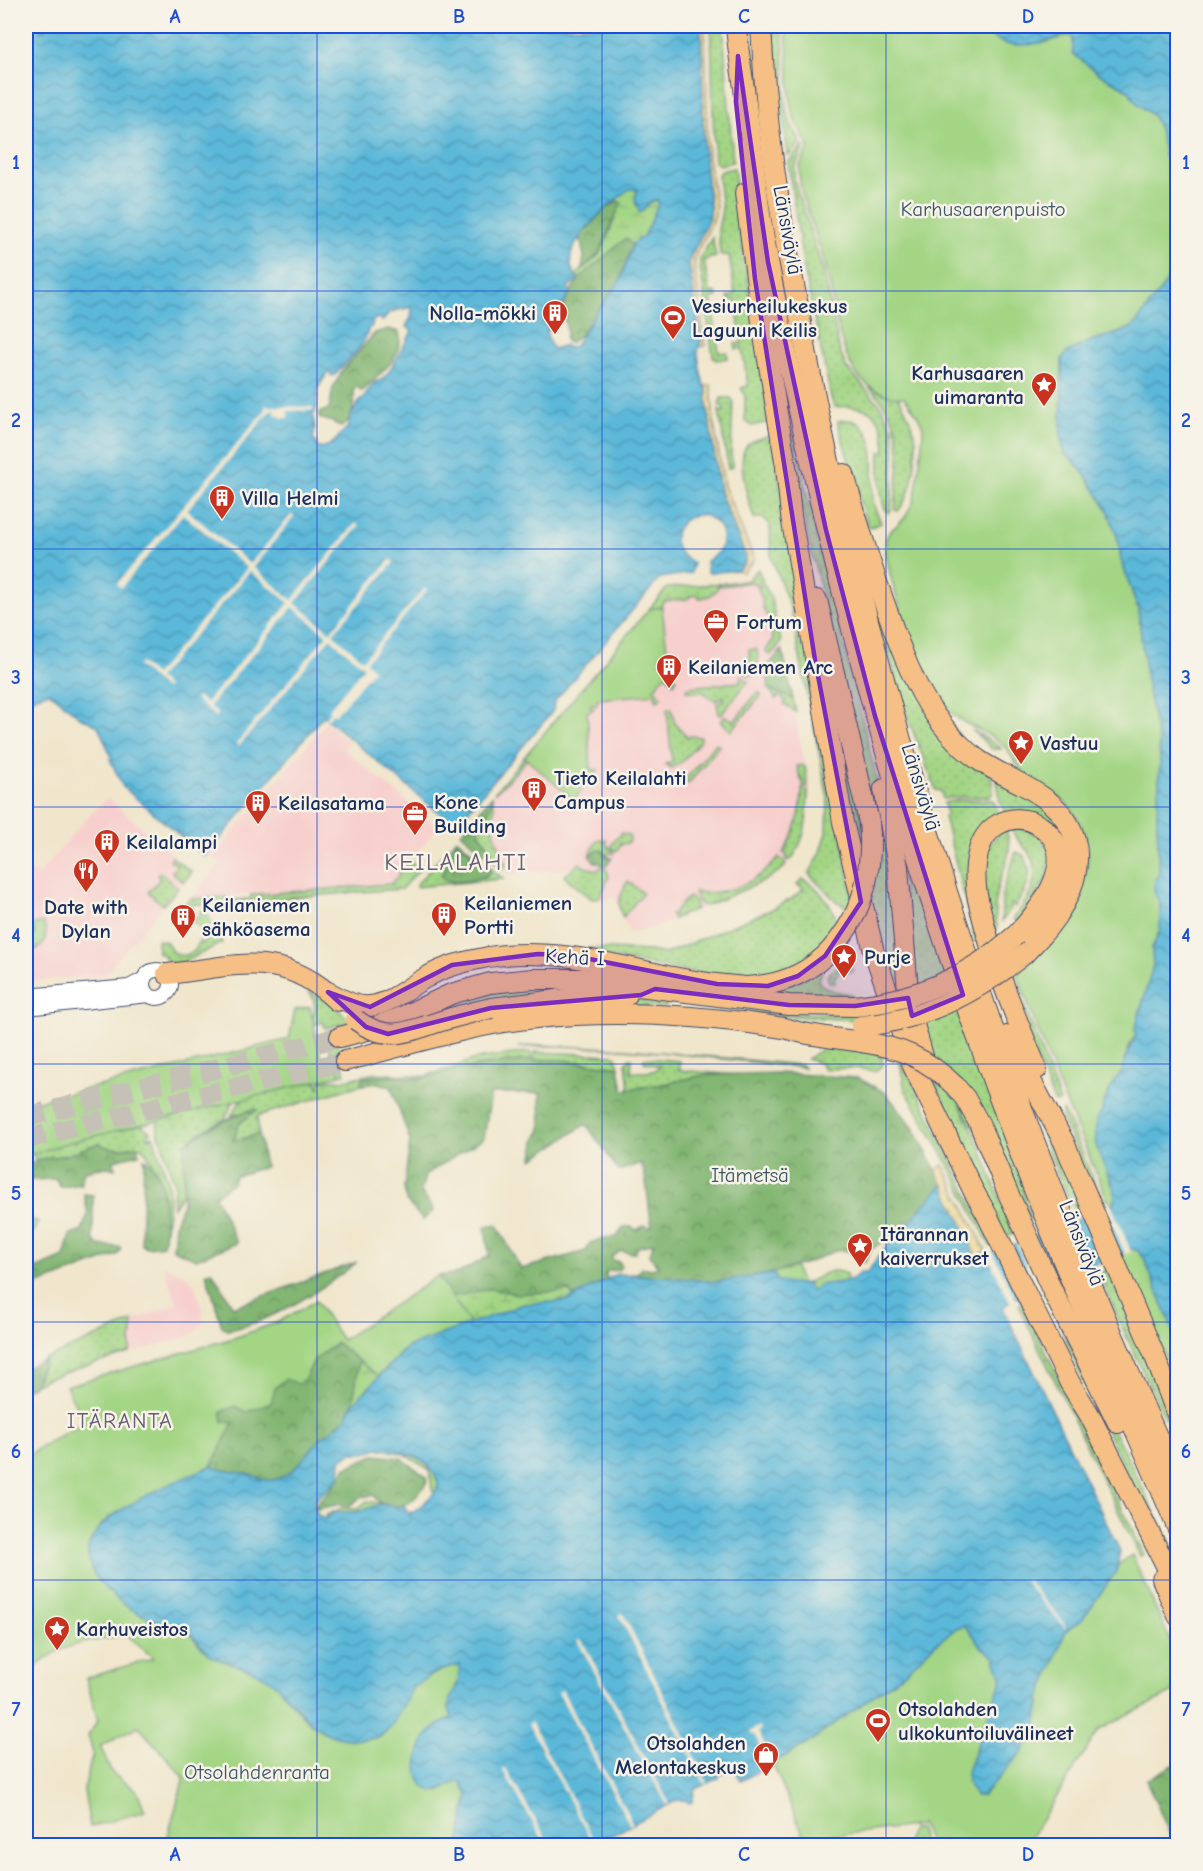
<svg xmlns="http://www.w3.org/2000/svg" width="1203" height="1871" viewBox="0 0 1203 1871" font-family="'Comic Neue',sans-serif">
<defs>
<pattern id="grass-dots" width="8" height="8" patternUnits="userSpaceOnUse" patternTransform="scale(1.5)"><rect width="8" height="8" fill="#a3d584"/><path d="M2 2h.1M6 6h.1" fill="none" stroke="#8cb774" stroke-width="1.8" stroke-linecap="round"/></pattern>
<pattern id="forest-crowns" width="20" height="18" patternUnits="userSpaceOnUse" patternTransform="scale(1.5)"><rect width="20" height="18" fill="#82b672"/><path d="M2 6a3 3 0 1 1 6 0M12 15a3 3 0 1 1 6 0" fill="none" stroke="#6a9461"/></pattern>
<pattern id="wetland-marsh" width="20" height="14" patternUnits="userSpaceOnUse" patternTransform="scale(1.5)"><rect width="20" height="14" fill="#a3d584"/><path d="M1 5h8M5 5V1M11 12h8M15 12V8" fill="none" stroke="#8cb774"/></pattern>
<pattern id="sand-dots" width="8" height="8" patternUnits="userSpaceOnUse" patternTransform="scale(1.5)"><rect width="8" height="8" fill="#eeda9e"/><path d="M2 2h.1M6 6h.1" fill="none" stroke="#ccbb8a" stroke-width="1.8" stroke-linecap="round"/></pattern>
<pattern id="water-waves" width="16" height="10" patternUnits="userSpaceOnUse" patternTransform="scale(1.5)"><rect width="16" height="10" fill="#5bb8d9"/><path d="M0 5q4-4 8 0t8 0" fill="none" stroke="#4a96b3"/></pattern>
</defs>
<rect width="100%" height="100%" fill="#f7f3e8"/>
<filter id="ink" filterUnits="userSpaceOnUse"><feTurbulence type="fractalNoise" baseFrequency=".0167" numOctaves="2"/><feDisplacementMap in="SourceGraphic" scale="12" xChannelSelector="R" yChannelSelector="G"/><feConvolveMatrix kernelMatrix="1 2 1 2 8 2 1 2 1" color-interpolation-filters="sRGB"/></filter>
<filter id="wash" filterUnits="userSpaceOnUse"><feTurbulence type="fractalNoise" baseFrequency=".008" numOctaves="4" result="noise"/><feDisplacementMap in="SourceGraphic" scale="24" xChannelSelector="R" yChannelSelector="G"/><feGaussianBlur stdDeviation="1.35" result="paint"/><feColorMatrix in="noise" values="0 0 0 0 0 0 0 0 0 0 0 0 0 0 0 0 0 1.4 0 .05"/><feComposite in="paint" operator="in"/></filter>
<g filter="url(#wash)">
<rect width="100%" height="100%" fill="#f0e6cc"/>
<g fill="#f7d0cd">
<polygon points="757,568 771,599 810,787 805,832 791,862 764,881 655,928 629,932 614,897 600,902 586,867 509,874 461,833 667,588 746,579"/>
<polygon points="326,722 349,742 344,749 438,827 392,884 190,899 220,864 212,857"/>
<polygon points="108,798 192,872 104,975 26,982 26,866 38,876 87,817"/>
<polygon points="162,1264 187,1276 195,1285 203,1312 202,1324 190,1336 130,1353 133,1321 177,1303"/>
</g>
<g fill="url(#grass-dots)" stroke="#5f8271" stroke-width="1.5" fill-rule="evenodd">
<polygon points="711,26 723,26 733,162 719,165 715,162 714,153"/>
<polygon points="746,26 751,26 760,137 767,198 775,246 810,413 771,247"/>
<polygon points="772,26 782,26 786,109 791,125 800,140 799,144 788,156"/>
<path d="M802,146L804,147L794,169V180L824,274L839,349L846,367L881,406L893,430L894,455L891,510L888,513C878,502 880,467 880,452L885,451C885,412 869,404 834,407L831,397L803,263L788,163Z"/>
<polygon points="734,168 742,242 770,422 751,426 745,421 745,395 741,388 748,386 742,348 736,349 735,344 742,343 735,300 729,300 728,296 735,295 729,255 720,255 718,229 722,210 718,175 721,171"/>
<polygon points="712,237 716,257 704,260 710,293 716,292 717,297 711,298 719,353 727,352 728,358 716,360 713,356 700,265 700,259"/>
<path d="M869,387L898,397C904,404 915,431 916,440C916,463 913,494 898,511L895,510C898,460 910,425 869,387Z"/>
<polygon points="721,398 731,398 733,401 731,455 733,467 728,468 719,410 722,412 724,411 723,406 719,405"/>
<path d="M844,420C883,418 871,475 873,501C874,509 878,515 881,523L871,527L867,524L864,516L838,423V421Z"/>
<polygon points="793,431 815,529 877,779 888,834 901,979 889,982 867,908 874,888 832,634 807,534 787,432"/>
<path d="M772,435L859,932L858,933L846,907L836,901L809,874L820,854L827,833L828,798L790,607L771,556L770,525L763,518H754C749,503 736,460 746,447C751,439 763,438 772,435Z"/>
<path d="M758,569L763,581L757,586L752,582L721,586L719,585C715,594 710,597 699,598V595L690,596L688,599L665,601L507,782L494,793L667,588L747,581Z"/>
<polygon points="764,584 771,599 781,642 771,655 767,653 766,650 773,640 769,618 763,610 762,599 758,588"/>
<polygon points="877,608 898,658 991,776 993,792 990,797 961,797 943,799 941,791 936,790 904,708"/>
<polygon points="820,643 862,821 862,873"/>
<polygon points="757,649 759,669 750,676 743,672 750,669 749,650"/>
<polygon points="741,675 748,681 721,715 719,714 717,704 724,700 724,696 716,701 703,692 686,691 688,687 740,682"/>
<polygon points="769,689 793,699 796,712 784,704 786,701 779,696 776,699"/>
<polygon points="758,692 761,694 760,697 731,731 721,721 725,716 734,721"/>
<polygon points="670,708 672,709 674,722 688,738 690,736 701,737 701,740 682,762 671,768 665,764 672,762 667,709"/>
<polygon points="972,730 1000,747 1001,749 992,749"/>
<polygon points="716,743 719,746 688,784 684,781"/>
<polygon points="802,765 805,767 808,787 803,786 803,781 801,780 797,766"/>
<polygon points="997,779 1046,806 1070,844 1064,851 1006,815 1000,801"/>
<path d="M802,788L808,791C807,816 807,837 792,859L786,860L787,854L783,853C796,833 802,812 802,788Z"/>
<path d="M492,796C496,805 493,812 493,821C493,833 497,841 501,851L499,855L506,864L502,869L491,859L492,852L479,832C481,819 493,810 492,796Z"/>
<polygon points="958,800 993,800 1001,817 989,823 980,939 975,940 944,816 947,814 944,803"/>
<polygon points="894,813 1022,1184 1030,1221 959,1103 980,1146 1013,1234 1006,1237 946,1107 936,1084 920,1031"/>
<path d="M1020,827L1041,836L1050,854L1048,876L1018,923L1013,919C1028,901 1043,877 1030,855C1024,845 1015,839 1011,828Z"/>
<path d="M1006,830C1015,852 1003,868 997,889C994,902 995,914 997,927L994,930L1010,979L1014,978L1060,1102L1055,1103C1034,1053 1014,1004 998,952C993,933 986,914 983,894C980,871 983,841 1006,830Z"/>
<polygon points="621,833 629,835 630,839 628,843 622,844 619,842 621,845 616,851 612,848 614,854 611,852 607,855 599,850 590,854 597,840 606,840 607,846 610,848 615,839 621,835"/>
<path d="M457,838L503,879L416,887L417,884ZM457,841L491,870L487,876L452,882L441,876C450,865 449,851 457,841Z"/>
<path d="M1016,852L1023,855C1036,873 1026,891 1015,907L1013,905L1011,906V909L1002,921V894Z"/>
<polygon points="172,857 192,872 183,882 172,872 177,865 170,860"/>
<path d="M779,857L786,864L785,867L764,881L706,906L699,904L694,892C726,897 759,882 779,857Z"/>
<polygon points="410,861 420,869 401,889 232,902 232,900 250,899 251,895 391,884"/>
<polygon points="580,863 584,867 598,870 601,867 606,869 609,876 600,897 592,899 564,876"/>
<polygon points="160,872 178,888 163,905 148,892 160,879 157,875"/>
<path d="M802,879C820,886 833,909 840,926L806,962L763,979L715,976L588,954L589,948L650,951L665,954L770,910L791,899L804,889L797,885Z"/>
<path d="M628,881L643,893L623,917C616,905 620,894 628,881Z"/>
<polygon points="227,897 228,903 184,905 190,899"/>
<polygon points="688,897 695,901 696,909 673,919 671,915"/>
<path d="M205,910L222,943L186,961L174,964L168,962L161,952L158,953L157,940L167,942L172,952L184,956L195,951L199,941L201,943H205L206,941C200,928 197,920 181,919L189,914L190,919L200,918V911Z"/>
<polygon points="850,962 853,972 840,971 834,978 835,984 829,982 827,976 835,968"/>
<path d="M821,970L822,972L818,981C825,990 840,993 851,994L852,998L761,995Z"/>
<polygon points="581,987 421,1019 468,999 515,988"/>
<path d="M307,990L331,1003L351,1022L325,1028L323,1022L313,1025L315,1032L307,1034C313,1018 321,1004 307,990Z"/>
<polygon points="621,999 666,1002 666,1007 613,1006"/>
<polygon points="745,1011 768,1014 857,1013 860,1020 745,1014"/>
<polygon points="334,1030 345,1074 322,1074 315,1034 321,1058 331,1056 326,1032"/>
<path d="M541,1045L625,1049L802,1065L804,1068C710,1058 613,1043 519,1047Z"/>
<polygon points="828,1045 881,1053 883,1065 875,1071 853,1068 823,1069 822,1064 807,1059"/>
<polygon points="528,1052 531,1053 532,1060 481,1065 420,1079 390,1076 364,1078 360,1085 257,1116 259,1134 233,1142 239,1124 254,1109 231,1116 240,1102 246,1098 315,1081 318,1082 318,1089 322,1080 345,1080 376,1073 425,1076 476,1059"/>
<polygon points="535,1052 613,1055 616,1057 619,1067 560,1060 534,1060"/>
<polygon points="898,1053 993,1244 990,1246 950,1167 905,1089"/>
<polygon points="1012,1053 1084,1207 1074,1210 1046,1146"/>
<path d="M630,1058H632L631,1073C641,1071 655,1074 660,1066L644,1062V1058L680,1061L679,1070L737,1075H705L664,1084L629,1089L626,1062Z"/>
<polygon points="237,1098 232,1104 225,1119 202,1131 185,1144 183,1193 173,1207 174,1182 158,1131 157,1114"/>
<polygon points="1064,1111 1103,1202 1099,1203 1063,1121 1062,1112"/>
<path d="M136,1121L151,1132L147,1136L148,1138L153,1136L168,1181L169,1202L166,1231C162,1201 162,1172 142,1147C127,1145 113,1153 99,1143L67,1155L36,1161L32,1152Z"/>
<polygon points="26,1218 38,1221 32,1234 26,1235"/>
<polygon points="1110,1268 1177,1427 1172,1432 1121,1325 1099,1273"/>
<polygon points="1022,1302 1144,1554 1140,1556 1022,1313 1019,1304"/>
<polygon points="1056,1316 1177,1556 1177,1576 1089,1394"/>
<polygon points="133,1321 130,1353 48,1378 34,1385 45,1359"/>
<polygon points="911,1829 919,1829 922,1837 921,1845 907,1842"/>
</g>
<g fill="url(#forest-crowns)" stroke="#4e7268" stroke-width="1.5">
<path d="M619,201L621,203C620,210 616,214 613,220C602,247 606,249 582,269L584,257L580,236L605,209Z"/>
<path d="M625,238L633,244L620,281L580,335L570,343L567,342L565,339C570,325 561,320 564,307C572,277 603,257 625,238Z"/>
<path d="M388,329L399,332C405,357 379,374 365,389L362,391L357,387L354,388C355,401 355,421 340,427L333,422L319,418V413L329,409L333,388L342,371L375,333Z"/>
<polygon points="782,650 783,653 793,699 769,689 767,667"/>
<path d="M492,796C493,810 481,819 479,832L492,852L491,859L461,833Z"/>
<path d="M457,841L491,870C486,881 447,887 441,876C450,865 449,851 457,841Z"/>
<polygon points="599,850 602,850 606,856 612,858 606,866 594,861 589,856"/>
<path d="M526,1060H560L619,1067L623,1090L664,1084L705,1075L779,1073L858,1078L886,1093L914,1129L943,1184L888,1247L885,1240L872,1249L864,1263L851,1252L839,1249L807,1263L769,1274L714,1282L627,1275L637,1273L643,1268L653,1269L658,1266L649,1255L654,1243L638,1247L635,1253C625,1255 623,1245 611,1258L613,1260L620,1262L621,1267L618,1270L607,1271L606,1276L608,1280L574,1297L569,1291L518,1294L489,1289L452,1297L438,1276L459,1273L489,1256L485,1227L497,1225L521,1269L586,1251L590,1243L604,1238L617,1237L623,1227H632L637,1230L645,1225L648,1228L652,1226C647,1204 649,1183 641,1163L619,1171L586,1124L533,1159L535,1140L541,1130L540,1093H491L484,1138L425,1175L421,1192L434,1210L423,1220L406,1201L404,1188L410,1140L391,1087L378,1083L360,1085L363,1078L390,1076L420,1079L459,1069Z"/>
<path d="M254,1109L257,1110L239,1124L233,1141L259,1134L265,1167L236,1176L232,1183L215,1196L237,1243L196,1259L173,1249L175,1223L183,1203L185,1144C206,1128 228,1118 254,1109Z"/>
<path d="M99,1143C111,1151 123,1148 137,1146L139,1154L114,1160L115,1169L107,1167L84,1171L81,1184L61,1187L56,1179L26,1180V1165L46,1158L67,1155Z"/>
<path d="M144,1158C147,1161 152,1164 155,1168C165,1185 167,1226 163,1245L147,1247L142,1244L141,1238Z"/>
<polygon points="84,1194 93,1195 93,1239 98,1245 118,1247 121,1248 120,1252 117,1255 26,1289 26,1273 64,1257 70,1235 82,1230 88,1214"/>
<path d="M357,1262C327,1287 266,1325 227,1330L222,1326L206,1273L212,1271L233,1307Z"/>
<path d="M337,1343L359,1361L353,1404L344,1421C335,1425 331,1433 322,1437C307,1452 290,1484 265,1480C260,1480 257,1476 252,1475C238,1471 225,1473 211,1466L233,1423L223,1422L221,1412L274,1388L286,1379L306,1377L314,1360Z"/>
<polygon points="45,1359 34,1385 26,1389 26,1368"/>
<path d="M374,1455L401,1458L428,1478C424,1489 413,1503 401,1506C395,1507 388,1505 381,1504L373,1495L361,1497L348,1507L341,1504L318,1509L316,1506C325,1492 339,1483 345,1468Z"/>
<polygon points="1177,1763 1178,1845 1175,1846 1146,1780"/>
</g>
<g fill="url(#wetland-marsh)" stroke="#5f8271" stroke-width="1.5">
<polygon points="636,186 660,195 656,220 620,281 632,244 626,238 579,279 575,276 598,256 604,246 621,203 618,201 605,209 625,188"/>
<path d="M795,1267L802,1284C818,1281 828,1264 846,1274L847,1282L857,1276L867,1296L779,1291L775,1275L769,1274Z"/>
<polygon points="489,1289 518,1294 569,1291 574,1297 566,1301 524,1304 471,1325 353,1404 359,1361 452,1297"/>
<polygon points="378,1448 411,1449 441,1474 436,1494 432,1490 430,1470 405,1454"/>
<polygon points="367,1501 399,1507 403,1505 408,1511 404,1509 328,1520 326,1515 342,1508 357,1509"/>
</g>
<g fill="url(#sand-dots)" stroke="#84847e" stroke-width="1.5">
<polygon points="701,26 705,26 708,158 716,208 714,219 696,254 694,265 705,346 698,347 701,342 689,264 690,258 708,221 710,207 704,152"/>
<polygon points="711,385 714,423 724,486 753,557 754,560 742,573 738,570 745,563 720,492 704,386"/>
<polygon points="943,1165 986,1251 978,1256 973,1252 969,1238 936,1171"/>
</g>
<g fill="#a3d584" stroke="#5f8271" stroke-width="1.5">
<path d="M786,26H982L993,38L1044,43L1069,35L1073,38L1099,74L1128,90L1137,103L1153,116L1159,129L1171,182L1177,251L1166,283L1134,326L1122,332L1093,340L1067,352L1062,359L1061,441L1065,454L1074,461L1088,479L1108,510L1119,543L1121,560L1138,609L1147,687L1159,743L1160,761L1157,818L1159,874L1155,879L1160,902V930L1152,949L1153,966L1135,1029L1136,1035L1131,1042L1124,1060L1123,1071L1115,1080L1103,1104L1102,1112L1096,1119L1097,1127L1095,1141L1115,1192V1199L1110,1205L1059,1086L1017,974C1062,939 1114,866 1072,810C1060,793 1042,787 1026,775C1015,766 1012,752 1001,743C984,730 962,725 948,709C921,678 905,624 893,585C890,575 883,546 887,536C891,528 901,524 906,516C908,511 912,505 914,500C916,493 924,433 923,428C921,417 910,405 904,397C886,398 863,386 854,370C836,342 834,293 824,260C816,231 801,202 799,172C799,164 806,154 809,147L795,121L791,108Z"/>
<polygon points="662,607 670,676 677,678 674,683 665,675 654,689 662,696 657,701 655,694 598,699 596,706 592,703 590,706 594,709 587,712 591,769 598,770 574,800 524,757 649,609"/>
<path d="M43,922C49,935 45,951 29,950L26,947V923L32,927L34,937L35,931L32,925Z"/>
<polygon points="310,1007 321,1058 332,1055 340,1075 67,1143 26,1156 26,1104 289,1039 295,1010"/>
<polygon points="1131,1249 1137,1250 1144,1258 1177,1340 1177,1384 1120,1253"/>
<path d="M438,1276L471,1325L407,1347L378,1376L337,1343L314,1360L306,1377L298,1384L285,1379L275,1388L271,1403L246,1412L235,1406L221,1412L223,1422L233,1423L211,1466L181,1480L109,1517C62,1559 107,1599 150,1618C160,1623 175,1623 185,1630C195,1637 202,1652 215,1658C233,1666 253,1668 270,1680C281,1688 288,1700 297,1710C324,1740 342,1740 380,1737L392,1725L414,1686L439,1671L460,1665C462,1681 450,1693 450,1707C450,1711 451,1714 452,1717L437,1726L438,1792L457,1782L462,1783L468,1795L459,1845H170L168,1836L184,1777L138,1726L100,1746L112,1773L137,1791L145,1811L90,1827L84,1790L93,1753L88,1735L98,1721L86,1678L154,1658L126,1635C89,1641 45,1645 26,1682V1456L84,1422L66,1386L234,1338L278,1322L316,1301L342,1340Z"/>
<polygon points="1132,1555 1177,1656 1177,1690 1099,1730 1026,1845 931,1845 921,1825 805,1839 773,1764 785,1754 805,1745 905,1673 928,1650 958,1627 965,1626 974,1636 980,1646 995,1657 1002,1680 967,1772 982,1796 1022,1752 1039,1709 1041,1695 1066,1630 1070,1628 1105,1587 1119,1564"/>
</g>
<g fill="url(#water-waves)" stroke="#3b749c" stroke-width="1.5" fill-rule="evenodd">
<path d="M26,26H701L704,151L710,207L708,221L690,258L689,264L701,342C694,352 702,373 704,386L707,389V404L720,492L745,554V563L738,570L709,573L707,571L706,561C715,557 722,550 722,540C723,533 720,527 716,523C695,500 660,532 682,555C685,558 689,560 693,563L691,573L660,578L554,702L553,711L455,826L323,716L205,857L123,787L110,759L112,758L98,726L80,717L49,692L26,700ZM629,189L637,190L635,201L640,213L652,201L657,200L658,204L651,221L644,235L633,244L620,281L596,312L575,346L566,348L565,345L553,349L549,341L546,331L554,327L556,316L570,293L568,287L579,279C548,251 609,206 629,189ZM412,307L411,318L406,326L411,330V333L388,373L381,380L375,382L367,392L364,398L361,399L350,417L349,426C338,435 334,448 317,448L316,442L313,439L315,428L313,417L317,407L318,388L328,372L332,376L335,375C345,362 368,344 368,329L372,326L373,320L378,318L383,321L390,311L393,313L394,311Z"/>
<path d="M982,26H1177V1340L1144,1258L1137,1250L1131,1249L1010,1301L1003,1308L1120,1551L1116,1572L1081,1621L1066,1630L1041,1695L1036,1728L1022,1752L982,1796H975L968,1783L967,1772L1002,1680L995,1657L980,1646L974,1636L965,1626L958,1627L928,1650L905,1673L805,1745L741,1781L734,1768L719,1775V1778L695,1789L692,1802L689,1803L685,1800H677L594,1845H459L468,1795L462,1783L457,1782L433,1792C409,1783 417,1750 428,1734C434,1726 445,1723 452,1717L449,1708L450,1699L457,1686L460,1665L439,1671L414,1686L392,1725L380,1737C363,1740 346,1741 331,1735C303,1724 293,1697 271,1681C258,1671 240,1666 225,1661C221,1659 216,1659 212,1656C202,1649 194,1634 183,1628C174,1624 162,1623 152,1619C127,1610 85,1580 88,1550C91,1513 180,1480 211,1466C225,1473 238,1471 252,1475C257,1476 260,1480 265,1480C290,1484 307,1452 322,1437C331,1433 335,1425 344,1421L353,1404L407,1347L524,1304L566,1301L617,1274L671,1277L714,1282L769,1274L775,1275L777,1281C788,1281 798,1287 809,1283L808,1287L812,1291C816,1289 819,1285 824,1284C838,1282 850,1283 860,1273H867L882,1252L943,1184L969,1238L973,1252L978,1256L994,1253L1083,1217L1112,1204L1115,1199C1115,1181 1102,1166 1097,1148C1094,1139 1097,1129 1096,1119L1102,1112L1103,1104L1115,1080L1123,1071L1124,1060L1136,1035L1135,1029L1153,966L1152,949L1160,930V902C1152,893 1153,883 1159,874L1157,818L1160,761L1159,743L1147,687L1138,609L1121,560L1119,543L1108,510L1088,479L1074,461L1065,454L1061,441L1062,359L1067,352L1093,340L1122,332L1134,326L1166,283L1177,251L1171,182L1159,129L1153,116L1137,103L1128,90L1099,74L1073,54V38L1068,35C1048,42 1014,51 995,39C990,36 987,30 982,26ZM378,1448C401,1453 424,1452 435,1476C438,1480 439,1484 437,1489C431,1499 421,1505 413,1512L411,1511L410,1516L403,1505L399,1507L381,1504L356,1512H335L325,1519L317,1514L314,1501L340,1477L341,1460L351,1453H363Z"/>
</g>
<g fill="#f0e6cc">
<polygon points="265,406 312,407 314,410 288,411 288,418 281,418 280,415 275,415 275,411 270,411 187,510 250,564 292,514 294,517 253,567 292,600 356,523 359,526 295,603 330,632 391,559 394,562 333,634 363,660 425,588 427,590 366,662 374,669 335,715 333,713 327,720 325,718 330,711 329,709 364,667 330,638 238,747 236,744 327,635 293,607 209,706 218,714 216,717 195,699 197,697 206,703 289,603 250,571 158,678 167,687 165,689 138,666 140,663 155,675 247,568 183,514 121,588 117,584 265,411"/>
<polygon points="1110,1202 1131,1252 1125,1254 1104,1204"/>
<polygon points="1033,1234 1056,1284 1036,1293 1016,1241"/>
<polygon points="992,1251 1017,1301 1011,1304 986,1252"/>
<polygon points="1027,1580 1064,1623 1067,1630 1025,1582"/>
<polygon points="623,1613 706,1780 707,1784 705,1785 619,1615"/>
<polygon points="581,1639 668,1801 670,1804 667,1805 577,1640"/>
<polygon points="562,1690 633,1824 630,1825 558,1692"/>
<polygon points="531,1722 596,1844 594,1845 528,1724"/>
<polygon points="759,1726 761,1729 758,1732 771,1756 769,1757 773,1764 770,1765 754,1734 752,1735 750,1732"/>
<polygon points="505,1768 550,1845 546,1845 502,1769"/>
</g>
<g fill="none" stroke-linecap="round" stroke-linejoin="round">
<polyline stroke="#2e5883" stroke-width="1.5" stroke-dasharray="8 6" stroke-linecap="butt" points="26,38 52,26"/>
</g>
</g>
<g filter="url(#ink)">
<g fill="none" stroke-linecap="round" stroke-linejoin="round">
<g stroke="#c5c1b6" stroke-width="20" stroke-dasharray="20 10" stroke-linecap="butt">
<polyline points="26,1117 340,1037"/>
<polyline points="26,1139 345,1061"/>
</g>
<defs>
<g id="tertiary">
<circle cx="157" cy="984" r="14"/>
<polyline points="26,996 129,987 144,979"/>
<polyline points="26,1008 149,995"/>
</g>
<g id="motorway">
<path d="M736,26C738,52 743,77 746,104C751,140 755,177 760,214C773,294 790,374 809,454C864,695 935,933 1024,1164C1072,1288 1126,1408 1178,1529"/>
<path d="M761,26C764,87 770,148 780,208C785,241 792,273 798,306C821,439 853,570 890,701C939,878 998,1052 1066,1223C1101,1310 1139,1396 1178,1483"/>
<polyline points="745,193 763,330 788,478"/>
<polyline points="786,467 791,516 843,822 874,952 913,1066 973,1190 986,1213 1070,1383 1089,1414 1178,1589"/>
<path d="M844,474C857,521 871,567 888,613C900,648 914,685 935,715C947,732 962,749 980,761C1013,783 1064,796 1075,840C1086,884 1052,927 1023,955"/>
<polyline points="817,600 869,822"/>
<polyline points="884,789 898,867 908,991 915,1028 927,1070"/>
<path d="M1016,935C1040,910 1084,855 1040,826C1027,817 1011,817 997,825C977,837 974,865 976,887C977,900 982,914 985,927C998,975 1018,1023 1037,1069"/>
<path d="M167,974C234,967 281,947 337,1001"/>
<path d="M328,992C340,998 356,1008 370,1006C391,1004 409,986 427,977C445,966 467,961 488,957C551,947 612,964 673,977C697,982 722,985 746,987C778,985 801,977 825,956"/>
<polyline points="491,1008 565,999 627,995"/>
<polyline points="1007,1036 1064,1142 1154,1354 1178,1417"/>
<polyline points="340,1037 367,1030 397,1019 451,994 490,983 533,979 583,979 789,1005 855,1006"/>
<path d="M345,1061C408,1045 472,1024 536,1018C616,1010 698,1015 777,1027C786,1028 794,1031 803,1033C823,1037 842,1039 862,1042"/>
<polyline points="955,1086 965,1098 979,1123 1008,1193 1052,1290 1118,1423"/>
<polyline points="1162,1579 1178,1616"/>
</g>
</defs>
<use href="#tertiary" stroke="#3b4a6e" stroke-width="16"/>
<use href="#motorway" stroke="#3b4a6e" stroke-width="22"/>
<use href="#tertiary" stroke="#fff" stroke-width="14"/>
<use href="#motorway" stroke="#f5bf86" stroke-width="20"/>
<defs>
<g id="motorway-bridge">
<path d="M825,956C862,919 874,873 869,822"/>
<path d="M855,1006C917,1000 969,977 1016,935"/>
<path d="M356,1020C388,1043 407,1032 441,1021C457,1016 474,1012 491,1008"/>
<path d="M861,1026C922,1021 976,993 1023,955"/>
<path d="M862,1042C902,1048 926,1058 955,1086"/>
</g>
</defs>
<use href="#motorway-bridge" stroke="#3b4a6e" stroke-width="22" stroke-linecap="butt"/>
<use href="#motorway-bridge" stroke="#f5bf86" stroke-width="20"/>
</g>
</g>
<path fill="#7b2cbf" fill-opacity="0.2" stroke="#7b2cbf" stroke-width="4.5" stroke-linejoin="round" d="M738,56L768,262L826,530L875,716L963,995L912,1016L908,998L855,1006L789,1005L655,989L641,995L491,1008L388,1034L366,1027L328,992L370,1007L452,965L538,954L569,955L717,984L768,986L798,976L825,956L861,902L815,660L755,279L736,102Z"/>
<path fill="none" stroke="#1d4ed8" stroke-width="1.5" stroke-opacity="0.55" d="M317,26V1846M602,26V1846M886,26V1846M26,291H1178M26,549H1178M26,807H1178M26,1064H1178M26,1322H1178M26,1580H1178"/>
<defs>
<symbol id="building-pin" viewBox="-11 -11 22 30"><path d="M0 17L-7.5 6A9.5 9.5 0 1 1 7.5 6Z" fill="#c8321e" stroke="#f7f3e8"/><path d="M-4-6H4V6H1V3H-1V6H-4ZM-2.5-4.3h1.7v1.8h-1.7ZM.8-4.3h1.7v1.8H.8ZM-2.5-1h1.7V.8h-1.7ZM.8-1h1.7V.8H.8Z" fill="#fff"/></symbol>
<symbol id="stadium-pin" viewBox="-11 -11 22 30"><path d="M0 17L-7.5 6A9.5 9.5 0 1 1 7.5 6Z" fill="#c8321e" stroke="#f7f3e8"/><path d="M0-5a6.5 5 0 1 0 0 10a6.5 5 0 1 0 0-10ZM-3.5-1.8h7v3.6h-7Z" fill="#fff"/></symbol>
<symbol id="sight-pin" viewBox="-11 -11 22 30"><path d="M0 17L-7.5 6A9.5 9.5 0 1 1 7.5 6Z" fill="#c8321e" stroke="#f7f3e8"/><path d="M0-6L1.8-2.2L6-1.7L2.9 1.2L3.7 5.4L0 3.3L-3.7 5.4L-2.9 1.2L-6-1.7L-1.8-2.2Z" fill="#fff"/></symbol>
<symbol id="office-pin" viewBox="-11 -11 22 30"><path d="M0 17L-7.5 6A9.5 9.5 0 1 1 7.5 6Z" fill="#c8321e" stroke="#f7f3e8"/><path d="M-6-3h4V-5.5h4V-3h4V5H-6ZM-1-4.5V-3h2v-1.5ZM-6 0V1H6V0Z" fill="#fff"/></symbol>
<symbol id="restaurant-pin" viewBox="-11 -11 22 30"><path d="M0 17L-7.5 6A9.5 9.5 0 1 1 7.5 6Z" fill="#c8321e" stroke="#f7f3e8"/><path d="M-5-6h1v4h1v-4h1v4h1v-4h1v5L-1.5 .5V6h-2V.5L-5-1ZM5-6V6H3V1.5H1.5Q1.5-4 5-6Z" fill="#fff"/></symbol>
<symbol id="shop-pin" viewBox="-11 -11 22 30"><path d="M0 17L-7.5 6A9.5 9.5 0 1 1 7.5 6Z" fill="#c8321e" stroke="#f7f3e8"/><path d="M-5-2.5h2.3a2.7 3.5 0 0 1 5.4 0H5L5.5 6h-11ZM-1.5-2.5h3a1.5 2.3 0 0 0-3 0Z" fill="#fff"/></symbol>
</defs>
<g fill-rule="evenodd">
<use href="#building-pin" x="540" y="298" width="30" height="40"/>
<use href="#stadium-pin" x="658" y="303" width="30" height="40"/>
<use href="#sight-pin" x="1029" y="370" width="30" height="40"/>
<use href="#building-pin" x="207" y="483" width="30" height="40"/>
<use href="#office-pin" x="701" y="607" width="30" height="40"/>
<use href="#building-pin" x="654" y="652" width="30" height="40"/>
<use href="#sight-pin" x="1006" y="728" width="30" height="40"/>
<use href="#building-pin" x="519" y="775" width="30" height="40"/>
<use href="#building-pin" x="243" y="788" width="30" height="40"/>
<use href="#office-pin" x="400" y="799" width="30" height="40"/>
<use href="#building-pin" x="92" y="827" width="30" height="40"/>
<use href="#restaurant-pin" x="71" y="856" width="30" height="40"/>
<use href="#building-pin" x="429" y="900" width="30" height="40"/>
<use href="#building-pin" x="168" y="902" width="30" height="40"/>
<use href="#sight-pin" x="829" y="942" width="30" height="40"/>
<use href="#sight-pin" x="845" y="1231" width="30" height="40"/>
<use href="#sight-pin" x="42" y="1614" width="30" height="40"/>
<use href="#stadium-pin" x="863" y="1706" width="30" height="40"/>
<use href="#shop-pin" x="751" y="1740" width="30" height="40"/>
</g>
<g text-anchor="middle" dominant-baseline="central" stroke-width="5" stroke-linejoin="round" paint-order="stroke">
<g font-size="21" fill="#3d5868" stroke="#f7f3e8">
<text x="983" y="209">Karhusaarenpuisto</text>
<text x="750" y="1175">Itämetsä</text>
<text x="257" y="1772">Otsolahdenranta</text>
</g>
<g font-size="21" fill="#1b2f5e" stroke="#f7f3e8">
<text transform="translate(788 230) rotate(80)">Länsiväylä</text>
<text transform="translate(921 787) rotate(73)">Länsiväylä</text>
<text transform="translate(575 957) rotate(3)">Kehä I</text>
<text transform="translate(1082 1243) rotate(68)">Länsiväylä</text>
</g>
<g font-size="21" font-weight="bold" fill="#1b2f5e" stroke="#f7f3e8" text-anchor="start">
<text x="692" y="306">Vesiurheilukeskus<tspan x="692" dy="24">Laguuni Keilis</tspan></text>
<text x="536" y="313" text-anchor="end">Nolla-mökki</text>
<text x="1024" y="373" text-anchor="end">Karhusaaren<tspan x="1024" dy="24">uimaranta</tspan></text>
<text x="242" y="498">Villa Helmi</text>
<text x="736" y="622">Fortum</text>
<text x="688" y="667">Keilaniemen Arc</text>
<text x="1040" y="743">Vastuu</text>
<text x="554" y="778">Tieto Keilalahti<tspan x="554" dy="24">Campus</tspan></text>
<text x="434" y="802">Kone<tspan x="434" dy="24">Building</tspan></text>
<text x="278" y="803">Keilasatama</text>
<text x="126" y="842">Keilalampi</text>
<text x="464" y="903">Keilaniemen<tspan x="464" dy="24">Portti</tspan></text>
<text x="202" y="905">Keilaniemen<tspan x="202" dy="24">sähköasema</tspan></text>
<text x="86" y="907" text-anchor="middle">Date with<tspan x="86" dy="24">Dylan</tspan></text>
<text x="864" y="957">Purje</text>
<text x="880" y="1234">Itärannan<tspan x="880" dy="24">kaiverrukset</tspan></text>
<text x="76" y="1629">Karhuveistos</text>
<text x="898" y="1709">Otsolahden<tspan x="898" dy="24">ulkokuntoiluvälineet</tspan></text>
<text x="746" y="1743" text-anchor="end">Otsolahden<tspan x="746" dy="24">Melontakeskus</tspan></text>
</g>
<g font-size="22" letter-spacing="1.5" fill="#675b71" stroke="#f7f3e8">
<text x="120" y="1421">ITÄRANTA</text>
</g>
<g font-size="24" letter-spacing="1.5" fill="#675b71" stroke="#f7f3e8">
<text x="456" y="862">KEILALAHTI</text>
</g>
</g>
<rect width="1203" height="1871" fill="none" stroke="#f7f3e8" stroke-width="66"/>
<rect x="33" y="33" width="1137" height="1805" fill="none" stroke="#1d4ed8" stroke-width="2"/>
<g font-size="20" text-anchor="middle" font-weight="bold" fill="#1d4ed8">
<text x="175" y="23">A</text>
<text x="459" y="23">B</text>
<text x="744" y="23">C</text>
<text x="1028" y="23">D</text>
<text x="16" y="169">1</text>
<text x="1186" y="169">1</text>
<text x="16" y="427">2</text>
<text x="1186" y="427">2</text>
<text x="16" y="684">3</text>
<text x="1186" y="684">3</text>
<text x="16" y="942">4</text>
<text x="1186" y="942">4</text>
<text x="16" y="1200">5</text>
<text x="1186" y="1200">5</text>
<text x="16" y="1458">6</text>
<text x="1186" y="1458">6</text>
<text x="16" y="1716">7</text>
<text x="1186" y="1716">7</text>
<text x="175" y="1861">A</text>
<text x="459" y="1861">B</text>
<text x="744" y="1861">C</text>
<text x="1028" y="1861">D</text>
</g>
</svg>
